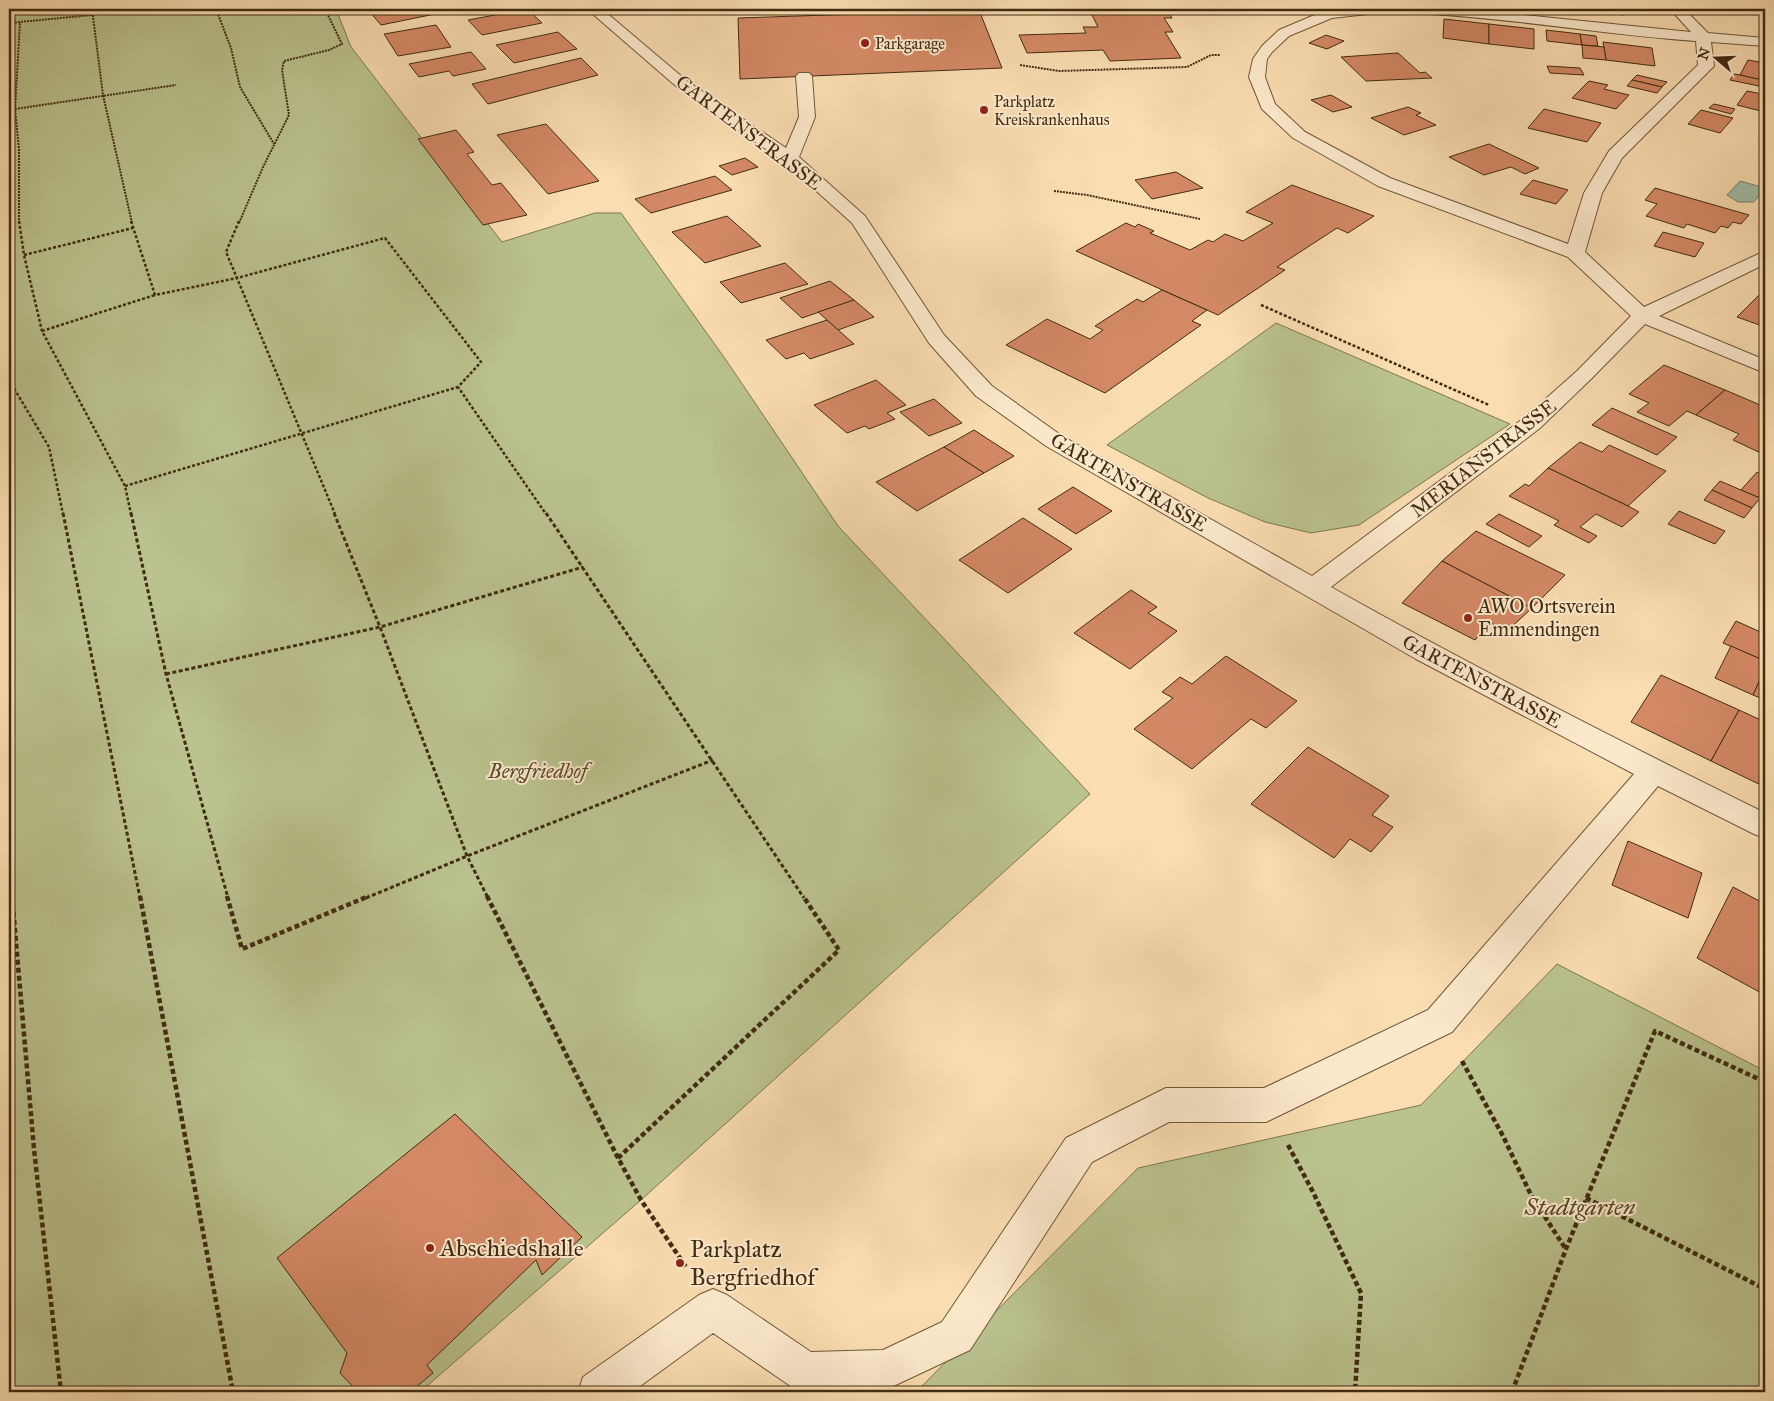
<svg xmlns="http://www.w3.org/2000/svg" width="1774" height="1401" viewBox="0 0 1774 1401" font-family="'IM FELL Great Primer',serif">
<rect width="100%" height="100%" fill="#faddb1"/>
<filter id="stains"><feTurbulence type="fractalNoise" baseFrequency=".004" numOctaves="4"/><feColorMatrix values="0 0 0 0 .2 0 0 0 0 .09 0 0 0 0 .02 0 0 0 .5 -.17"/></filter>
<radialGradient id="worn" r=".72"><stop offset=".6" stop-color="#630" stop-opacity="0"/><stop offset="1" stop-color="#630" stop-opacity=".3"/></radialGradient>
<g fill="#bac28e" stroke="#7d7750">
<polygon points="9,9 336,9 351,47 502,242 595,213 621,213 726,360 838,526 1090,794 641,1200 420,1392 9,1392"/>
<polygon points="1276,323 1510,424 1359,525 1311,533 1265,522 1208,498 1107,445"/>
<polygon points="1557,964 1765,1071 1765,1392 916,1392 1138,1168 1421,1105"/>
</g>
<polygon fill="#9fbda7" stroke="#79836b" points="1740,181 1765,188 1754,202 1738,202 1727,195"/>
<g fill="#d48965" stroke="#402c12">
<polygon points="380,9 436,9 440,13 381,25 369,11"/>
<polygon points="527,9 542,23 482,35 468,20"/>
<polygon points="1103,9 1166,9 1172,18 1164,18 1173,32 1165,32 1181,58 1110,61 1103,50 1027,53 1019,35 1086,33 1083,27 1098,27 1091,13 1105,13"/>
<polygon points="1583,9 1624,9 1624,15 1583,10"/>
<polygon points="979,10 1002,68 740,79 738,18"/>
<polygon points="1444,19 1489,24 1489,44 1443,38"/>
<polygon points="1489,24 1534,29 1534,49 1489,44"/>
<polygon points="436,25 451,47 398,56 384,34"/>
<polygon points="1546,30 1580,34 1582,45 1547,41"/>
<polygon points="558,32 577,49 514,63 496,45"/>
<polygon points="1580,34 1596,36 1598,46 1582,45"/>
<polygon points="1326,35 1344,41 1327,49 1309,43"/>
<polygon points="1603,42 1652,48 1655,66 1606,60"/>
<polygon points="1582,45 1604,47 1606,60 1583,58"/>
<polygon points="471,52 486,69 453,76 449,71 419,77 409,64"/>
<polygon points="1398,53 1420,73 1425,72 1432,78 1366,81 1341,57"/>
<polygon points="581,58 598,75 488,104 472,84"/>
<polygon points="1748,60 1765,63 1765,81 1740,75"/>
<polygon points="1547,66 1580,68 1584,75 1550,73"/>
<polygon points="1734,74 1740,75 1762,80 1759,86 1730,80"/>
<polygon points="1637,75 1667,82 1662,87 1632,80"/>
<polygon points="1632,80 1662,87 1657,93 1627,86"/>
<polygon points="1589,81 1608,85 1604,89 1629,95 1616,109 1572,98"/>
<polygon points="1747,91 1762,94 1765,91 1765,112 1737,105"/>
<polygon points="1331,95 1352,107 1333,112 1311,100"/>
<polygon points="1714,104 1735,109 1731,114 1709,108"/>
<polygon points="1408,107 1421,113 1416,115 1436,125 1404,135 1371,118"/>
<polygon points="1544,109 1601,123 1587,142 1528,128"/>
<polygon points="1701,110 1733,118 1720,133 1688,124"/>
<polygon points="546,124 599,181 548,194 497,135"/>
<polygon points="456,130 474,152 467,154 492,185 501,183 527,215 483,225 418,139"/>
<polygon points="1489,144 1539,168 1525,174 1511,167 1484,175 1449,157"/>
<polygon points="745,158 758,167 732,175 719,166"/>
<polygon points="1176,172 1203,188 1152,199 1135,180"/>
<polygon points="715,176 732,190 651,213 635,199"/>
<polygon points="1533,180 1568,190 1556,204 1520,194"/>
<polygon points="1292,185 1374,216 1348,233 1337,228 1277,267 1285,270 1218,315 1076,251 1126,223 1135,227 1138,224 1154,231 1150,233 1190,250 1208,240 1213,242 1225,234 1243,241 1273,223 1246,212"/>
<polygon points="1655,188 1749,215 1741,224 1733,222 1728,228 1721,226 1715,233 1687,224 1684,228 1646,216 1657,204 1645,200"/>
<polygon points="727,216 761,246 705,263 672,232"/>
<polygon points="1663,232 1704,243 1695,257 1654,246"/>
<polygon points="785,263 808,284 741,303 720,282"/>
<polygon points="830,281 854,300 802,318 780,298"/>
<polygon points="1162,290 1207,310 1192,321 1201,325 1105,393 1006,345 1047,319 1090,339 1103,330 1095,326 1137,299 1143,302"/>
<polygon points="1764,290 1765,327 1737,317"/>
<polygon points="854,300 874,317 838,330 818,312"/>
<polygon points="827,320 854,344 810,359 804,353 786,359 766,340"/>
<polygon points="1664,365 1725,390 1696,415 1687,411 1669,426 1637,412 1649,403 1629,394"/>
<polygon points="876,380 906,405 887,413 895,419 869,429 865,426 847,433 814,405"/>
<polygon points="1725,390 1765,407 1765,455 1733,440 1739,434 1696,415"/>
<polygon points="934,399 962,423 929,436 900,412"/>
<polygon points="1612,408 1677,437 1657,455 1592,425"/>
<polygon points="974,430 1014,456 984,473 944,447"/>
<polygon points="1580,442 1602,452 1609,445 1666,471 1628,506 1548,468"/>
<polygon points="944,447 984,473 917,511 876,482"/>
<polygon points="1548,468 1628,506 1639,512 1622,527 1596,514 1580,527 1597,536 1589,543 1554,525 1559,521 1509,496 1525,484 1529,486"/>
<polygon points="1757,472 1765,475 1765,493 1760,498 1741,490"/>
<polygon points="1720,481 1741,490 1760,498 1752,508 1712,490"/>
<polygon points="1073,487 1112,511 1076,534 1038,509"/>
<polygon points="1712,490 1752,508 1744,518 1704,500"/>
<polygon points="1679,511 1725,531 1715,544 1668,524"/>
<polygon points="1499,514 1542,536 1529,547 1486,524"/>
<polygon points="1023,518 1072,549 1008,593 959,560"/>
<polygon points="1476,531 1565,575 1532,608 1442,561"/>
<polygon points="1442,561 1532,608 1507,631 1491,623 1475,640 1402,603"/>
<polygon points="1131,590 1157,607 1148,613 1177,631 1130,669 1074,633"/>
<polygon points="1736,621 1765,634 1765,661 1723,643"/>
<polygon points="1731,646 1765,661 1765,669 1753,695 1715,678"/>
<polygon points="1226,656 1297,701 1266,728 1251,719 1192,769 1134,729 1173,698 1162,692 1180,677 1192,684"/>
<polygon points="1765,669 1765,700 1753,695"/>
<polygon points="1661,675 1739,710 1711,761 1631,722"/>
<polygon points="1739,710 1765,722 1765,787 1711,761"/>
<polygon points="1308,747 1389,796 1372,815 1393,827 1371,852 1350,839 1334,858 1251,804"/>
<polygon points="1628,841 1702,873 1688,918 1612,885"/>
<polygon points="1733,887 1765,904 1765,1007 1760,1004 1765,995 1697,958"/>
<polygon points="455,1114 582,1237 542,1275 536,1260 427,1365 433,1373 410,1392 358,1392 340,1373 347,1353 277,1258"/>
</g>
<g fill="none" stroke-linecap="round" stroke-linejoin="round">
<defs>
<path id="minor" d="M587,9H602L687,81L786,148L799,117L796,76L799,73H809L812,76L815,117L799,157L865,216L944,335L992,386L1062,436L1312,576L1524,418L1577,371L1631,316L1568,257L1378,186L1293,138L1262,109L1249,77L1253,59L1262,46L1279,30L1324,11L1339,9H1466L1691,32L1670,9H1684L1708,33L1765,38V46L1711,42L1714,66L1622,158L1602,193L1585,252L1644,307L1765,251V264L1659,316L1765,360V373L1645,324L1591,379L1540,428L1331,587C1473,667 1619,741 1765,813V838L1754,834L1658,786L1452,1032L1266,1122H1169L1092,1162L970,1350L885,1390L803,1392L792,1387L713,1333L632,1392H578L583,1377L699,1295L713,1289L727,1295L811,1352L883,1350L942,1322L1066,1138L1166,1088H1264L1428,1010L1634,774L1416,659L1046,446L976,396L929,343L852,223L784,162L677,87ZM1368,14C1388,14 1409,13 1429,14C1519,19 1607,35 1696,41L1698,65L1609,151L1584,193L1568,244L1390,178L1305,132L1275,104L1265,77L1267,59L1272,52L1289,36L1332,18Z"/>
</defs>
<use href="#minor" stroke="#6e583a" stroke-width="2"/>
<g stroke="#402c12" stroke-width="2" stroke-dasharray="2 1" stroke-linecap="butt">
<polyline points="92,9 103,95 132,223"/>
<polyline points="216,9 231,48 240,87 274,144"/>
<polyline points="9,23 92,15"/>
<polyline points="1020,65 1059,71 1187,67 1211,55 1220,55"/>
<polyline points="15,109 176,85"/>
<polyline points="1054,191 1087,195 1200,219"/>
<polyline points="19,223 19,149 15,109 20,22"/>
<polyline points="239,223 263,167 289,115 282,70 284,61 329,50 342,44 325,9"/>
</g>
<g stroke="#402c12" stroke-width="2.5" stroke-dasharray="3 2" stroke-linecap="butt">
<polyline points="19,221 24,255 42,331 125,486 131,514"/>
<polyline points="131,221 155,295 237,278 335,514"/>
<polyline points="239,221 226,252 237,278 385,238 481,362 458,387 546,514"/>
<polyline points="24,255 133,228"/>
<polyline points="1261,305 1489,405"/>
<polyline points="42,331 155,295"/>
<polyline points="9,380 49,447 63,514"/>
<polyline points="125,486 458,387"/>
</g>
<g stroke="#402c12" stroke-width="3" stroke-dasharray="4 2.5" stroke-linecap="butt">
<polyline points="63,513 140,898"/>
<polyline points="131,513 166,674 228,898"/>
<polyline points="334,513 380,627 467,856 488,898"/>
<polyline points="546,513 804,898"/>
<polyline points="166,674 380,627 583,567"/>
<polyline points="9,863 12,898"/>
<polyline points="366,898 467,856 713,760"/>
</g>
<g stroke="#402c12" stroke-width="4.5" stroke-dasharray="5 3" stroke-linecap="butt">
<polyline points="12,896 34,1149 61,1392"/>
<polyline points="140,896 233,1392"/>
<polyline points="227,896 242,949 369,896"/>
<polyline points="487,896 618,1158 641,1200 686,1267"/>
<polyline points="1462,1061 1503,1136 1531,1195 1565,1248"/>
<polyline points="1288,1145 1313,1192 1361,1293 1355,1392"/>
<polyline points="618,1158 839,950 803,896"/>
<polyline points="1586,1198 1765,1289"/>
<polyline points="1512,1392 1566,1249 1655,1031 1765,1082"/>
</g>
<use href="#minor" fill="#fce9cc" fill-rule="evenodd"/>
</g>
<g fill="#8f2418" stroke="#fce9cc" stroke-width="2">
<circle cx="865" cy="43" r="5"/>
<circle cx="984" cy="110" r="5"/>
<circle cx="1468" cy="618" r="5"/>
<circle cx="430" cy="1248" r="5"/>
<circle cx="680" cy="1263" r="5"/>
</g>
<g text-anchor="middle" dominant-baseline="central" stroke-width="4" stroke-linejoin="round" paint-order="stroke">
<g font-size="16" fill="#402c12" stroke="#fce9cc" text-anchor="start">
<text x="875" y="43">Parkgarage</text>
<text x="994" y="101">Parkplatz<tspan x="994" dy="18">Kreiskrankenhaus</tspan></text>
</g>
<g font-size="20" fill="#402c12" stroke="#fce9cc">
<text transform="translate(749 132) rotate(37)">GARTENSTRASSE</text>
<text transform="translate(1483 458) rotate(-38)">MERIANSTRASSE</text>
<text transform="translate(1129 482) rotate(30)">GARTENSTRASSE</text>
<text transform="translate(1482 681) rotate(28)">GARTENSTRASSE</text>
</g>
<g font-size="20" fill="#402c12" stroke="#fce9cc" text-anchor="start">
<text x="1478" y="606">AWO Ortsverein<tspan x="1478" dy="23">Emmendingen</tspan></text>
</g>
<g font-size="20" font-style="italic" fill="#584a2b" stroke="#fce9cc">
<text x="538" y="771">Bergfriedhof</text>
</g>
<g font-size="24" font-style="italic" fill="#584a2b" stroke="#fce9cc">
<text x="1580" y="1207">Stadtgarten</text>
</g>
<g font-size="24" fill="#402c12" stroke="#fce9cc" text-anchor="start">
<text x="440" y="1248">Abschiedshalle</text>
<text x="690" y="1249">Parkplatz<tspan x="690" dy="28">Bergfriedhof</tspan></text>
</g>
</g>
<rect width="1774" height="1401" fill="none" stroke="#faddb1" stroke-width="30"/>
<rect x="10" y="10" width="1754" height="1381" fill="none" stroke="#402c12" stroke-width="2.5"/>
<rect x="15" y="15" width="1744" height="1371" fill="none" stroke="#402c12"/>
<g transform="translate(1716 58) rotate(289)" stroke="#fce9cc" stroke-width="4" paint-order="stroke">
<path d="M0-4L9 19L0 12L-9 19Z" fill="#402c12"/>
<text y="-8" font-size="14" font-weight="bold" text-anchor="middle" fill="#402c12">N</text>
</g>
<rect width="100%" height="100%" filter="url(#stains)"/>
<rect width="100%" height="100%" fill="url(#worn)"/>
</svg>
